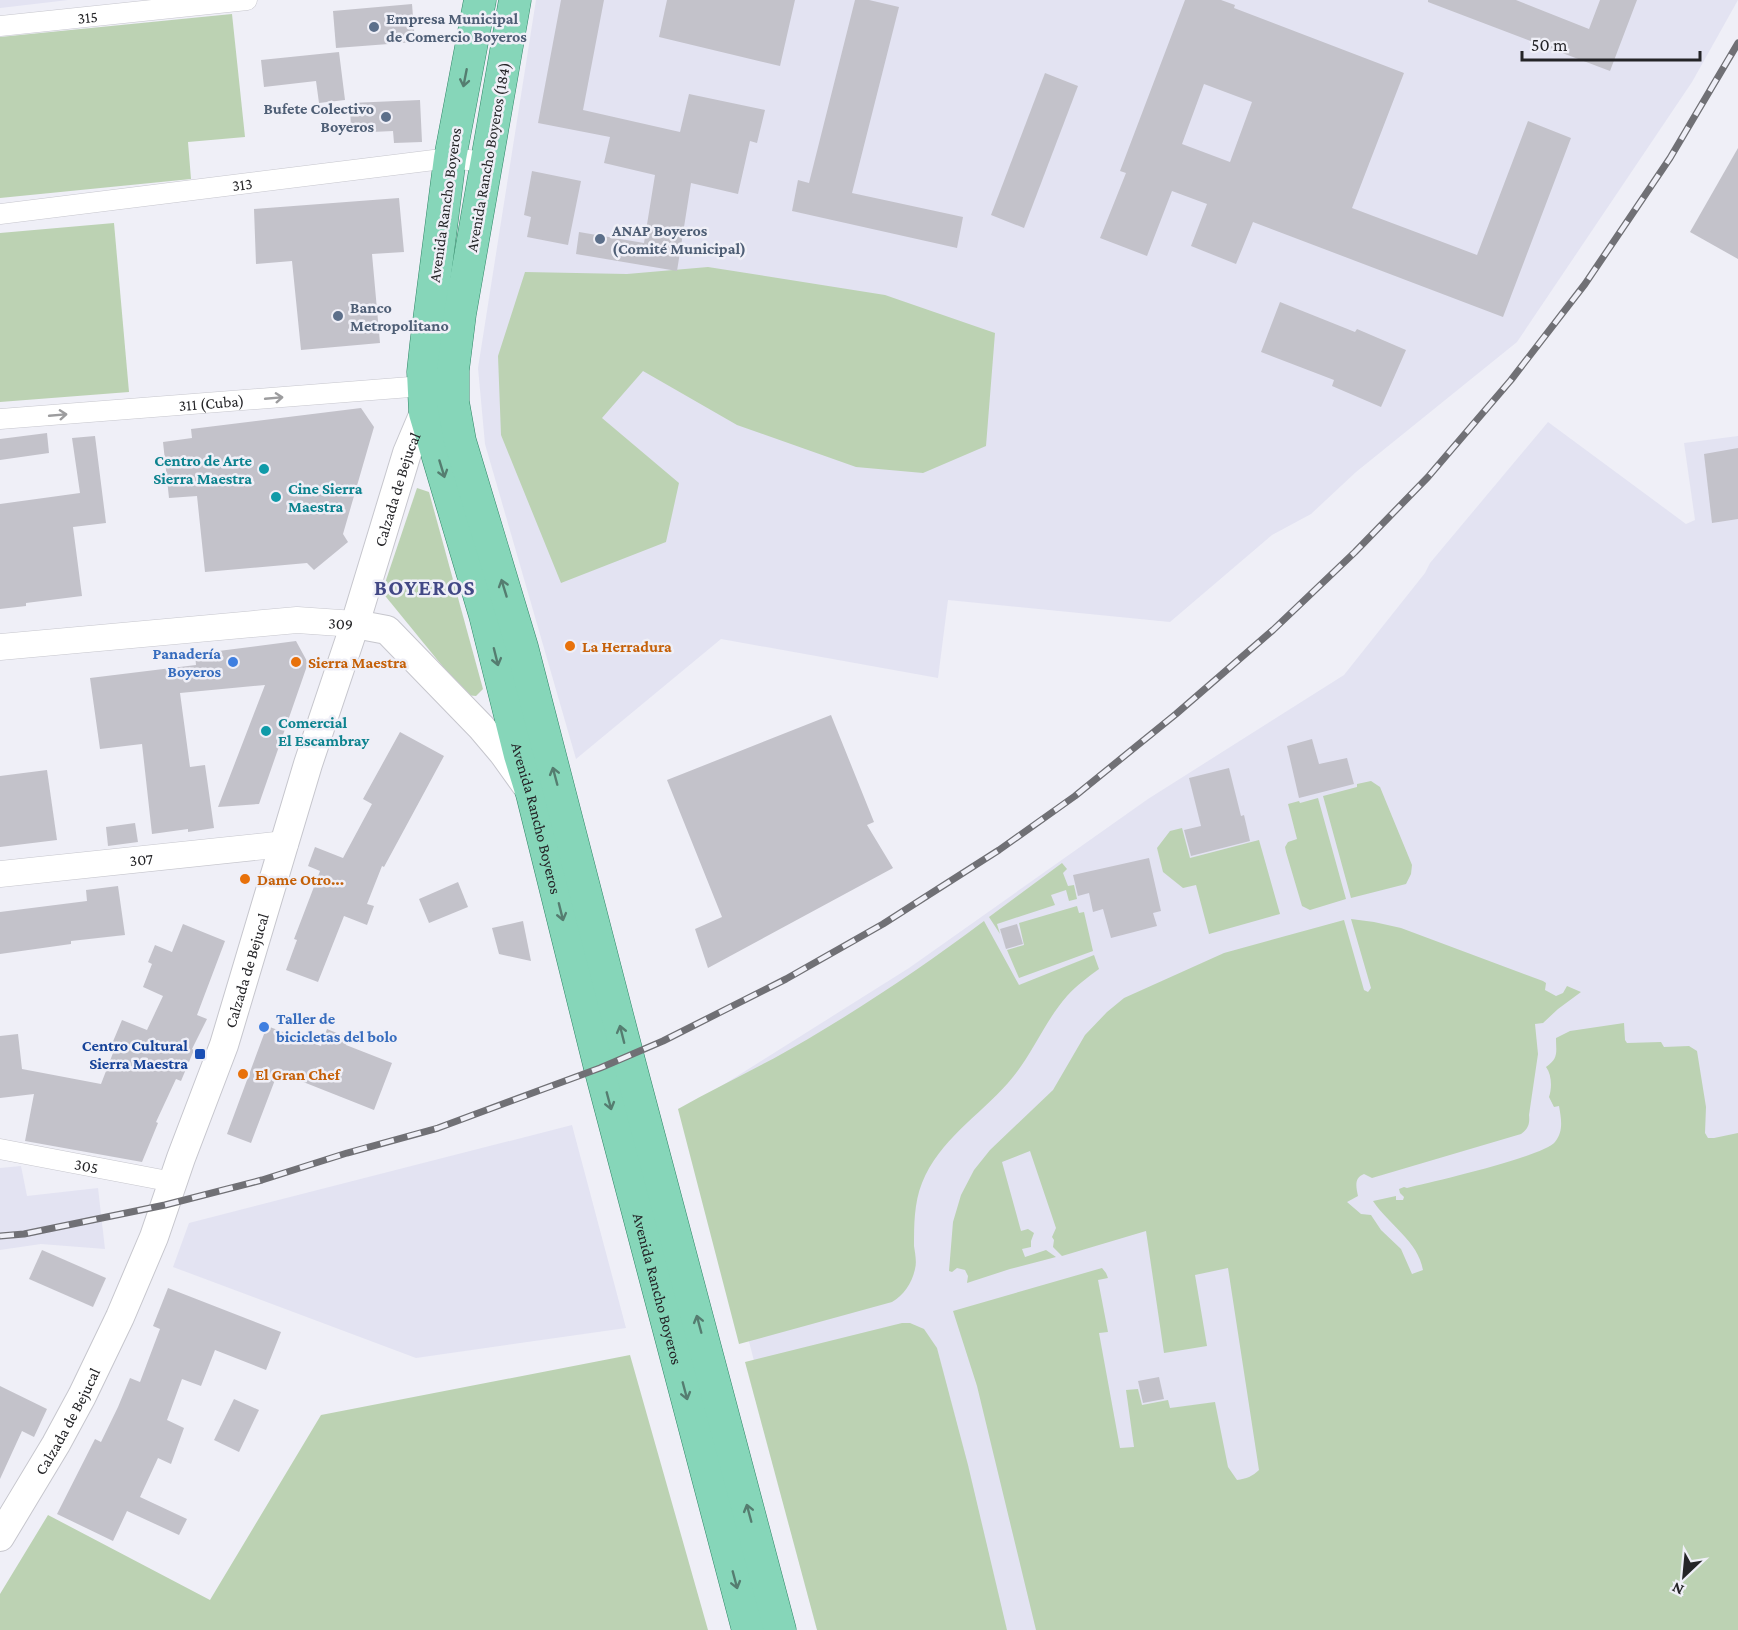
<svg xmlns="http://www.w3.org/2000/svg" width="1738" height="1630" viewBox="0 0 1738 1630" font-family="'Crimson Pro',serif">
<rect width="100%" height="100%" fill="#efeff7"/>
<g fill="#e3e3f2">
<polygon points="0,0 68,0 0,8"/>
<polygon points="536,0 1738,0 1692,82 1517,342 1356,472 1311,514 1272,535 1170,622 948,600 938,678 721,639 576,759 485,444 478,368"/>
<polygon points="1548,422 1686,524 1695,520 1684,443 1738,436 1738,1630 824,1630 688,1107 909,968 1148,799 1344,675 1425,573 1430,563"/>
<polygon points="572,1125 626,1328 416,1358 173,1267 189,1223"/>
<polygon points="21,1166 27,1196 98,1188 105,1249 41,1244 0,1250 0,1168"/>
</g>
<g fill="#bcd2b3">
<polygon points="232,14 245,137 188,142 191,179 0,198 0,37"/>
<polygon points="114,223 129,392 0,402 0,233"/>
<polygon points="708,267 885,295 995,333 986,446 923,473 856,467 737,425 643,371 602,418 679,483 666,542 561,583 501,435 498,356 525,272 627,274"/>
<polygon points="417,488 429,492 483,689 476,696 466,695 382,592"/>
<polygon points="1371,781 1380,787 1412,865 1411,874 1406,884 1351,898 1323,796 1357,787 1357,784"/>
<polygon points="1318,798 1346,899 1310,910 1302,906 1286,852 1285,847 1288,842 1297,839 1288,804 1299,801 1300,803"/>
<polygon points="1182,828 1190,858 1259,840 1280,914 1209,934 1196,885 1183,888 1163,872 1157,848 1170,831"/>
<polygon points="1062,863 1067,869 1063,873 1068,886 1074,885 1077,899 1069,901 1066,890 1051,895 1055,905 997,924 1000,934 989,917"/>
<polygon points="1077,906 1079,913 1084,912 1093,951 1019,978 1007,950 1024,945 1019,923"/>
<path d="M1351,919L1374,922L1401,928L1543,981L1546,983L1545,990L1556,996L1563,993L1567,986L1581,992L1558,1009L1543,1023L1535,1024L1538,1054L1529,1115C1530,1124 1528,1129 1521,1134L1372,1178L1364,1174C1354,1178 1356,1186 1358,1196L1347,1202L1361,1214L1371,1215L1381,1230L1401,1249L1412,1274L1423,1270C1418,1241 1389,1225 1373,1201L1396,1196V1200H1403L1404,1197L1400,1193L1399,1189L1404,1187L1407,1188C1432,1182 1542,1157 1555,1142C1564,1131 1561,1118 1559,1106L1554,1107L1549,1097C1552,1088 1552,1075 1546,1067C1559,1058 1556,1052 1556,1038L1570,1031L1624,1023L1625,1040L1627,1043L1661,1042L1664,1047L1689,1046L1697,1051L1706,1107L1705,1133L1708,1138H1714L1738,1133V1630H1036L977,1386L953,1311L1102,1268L1106,1273L1108,1278L1098,1280L1108,1332L1099,1333L1120,1448L1134,1447L1126,1390L1138,1389L1142,1405L1168,1400L1170,1408L1215,1402L1228,1467L1237,1480C1246,1479 1253,1476 1259,1470L1228,1268L1195,1275L1207,1346L1164,1353L1146,1231L1062,1256L1053,1247L1054,1240L1052,1237L1056,1228L1030,1151L1002,1162L1021,1231L1028,1229L1034,1233L1031,1241V1247L1022,1249L1025,1257L1046,1250L1056,1257L1010,1269L967,1283L968,1276L965,1270L957,1268L952,1272L949,1271L953,1222L961,1195L974,1170L990,1150L1053,1090L1085,1035L1107,1012L1124,998L1224,953L1344,920L1364,990L1368,992L1371,988Z"/>
<path d="M984,921L1019,985L1094,955L1099,969C1088,977 1077,985 1067,996C1044,1022 1032,1056 1008,1083C979,1116 939,1140 922,1183C914,1203 914,1225 914,1246C915,1253 917,1262 915,1269C912,1283 904,1295 892,1302L739,1344L678,1109C721,1085 766,1064 808,1039C869,1003 928,963 984,921Z"/>
<polygon points="902,1323 910,1323 924,1329 937,1348 968,1465 1007,1630 817,1630 745,1362"/>
<polygon points="630,1355 708,1630 0,1630 0,1594 48,1515 210,1600 321,1415"/>
</g>
<g fill="#c3c2ca" fill-rule="evenodd">
<polygon points="561,0 604,0 583,110 680,132 689,94 765,110 757,143 750,141 738,194 691,183 677,271 576,254 579,232 644,243 655,175 604,163 610,137 538,123"/>
<polygon points="667,0 795,0 780,66 659,37"/>
<polygon points="855,0 869,0 899,7 852,193 963,217 957,248 792,211 798,180 809,183"/>
<path d="M1185,0H1221L1235,5L1234,8L1404,73L1352,208L1477,255L1528,121L1571,138L1503,317L1253,222L1236,264L1191,246L1207,204L1172,191L1147,256L1100,238L1126,173L1120,171ZM1204,84L1252,102L1230,162L1182,144Z"/>
<polygon points="1428,0 1516,0 1589,29 1600,0 1637,0 1610,71 1428,2"/>
<polygon points="412,4 415,42 336,48 333,11"/>
<polygon points="339,52 345,100 319,103 316,81 264,87 261,60"/>
<polygon points="1045,73 1078,86 1024,228 991,215"/>
<polygon points="420,100 422,142 394,143 393,131 351,133 350,103"/>
<polygon points="1738,148 1738,259 1690,232"/>
<polygon points="532,171 581,181 568,245 527,237 531,217 524,215"/>
<polygon points="399,198 404,252 372,254 380,343 301,350 292,261 256,264 254,209"/>
<polygon points="1280,302 1355,332 1357,329 1406,350 1381,407 1332,386 1334,380 1261,352"/>
<polygon points="361,408 374,427 343,534 348,542 314,570 307,563 205,572 197,496 169,498 163,442 192,438 191,429"/>
<polygon points="47,433 49,453 0,460 0,439"/>
<polygon points="95,436 106,523 73,527 82,596 26,603 26,606 0,609 0,504 80,493 72,438"/>
<polygon points="1738,448 1738,519 1712,523 1704,454"/>
<polygon points="296,641 308,663 259,804 218,807 265,685 180,693 190,767 205,765 214,828 188,832 188,829 152,834 142,744 100,749 90,678 196,665 195,654"/>
<polygon points="831,715 874,822 867,825 893,868 708,968 695,929 722,917 667,780"/>
<polygon points="400,732 444,756 384,867 382,866 367,904 374,906 367,925 344,916 318,982 286,970 297,940 294,939 320,871 308,866 315,847 343,858 372,804 363,799"/>
<polygon points="1312,739 1319,764 1347,758 1354,784 1299,798 1287,746"/>
<polygon points="1229,768 1241,816 1244,815 1250,841 1191,856 1184,830 1201,826 1189,778"/>
<polygon points="47,770 57,840 0,847 0,776"/>
<polygon points="135,823 138,842 108,846 106,827"/>
<polygon points="1149,858 1161,911 1153,913 1157,926 1111,938 1103,909 1093,912 1089,893 1078,896 1073,875"/>
<polygon points="458,882 468,907 429,923 419,899"/>
<polygon points="118,886 125,935 71,941 71,944 0,954 0,912 87,901 86,890"/>
<polygon points="523,921 531,961 499,954 492,928"/>
<polygon points="183,924 225,941 197,1015 207,1019 192,1049 194,1050 181,1081 176,1079 156,1122 158,1123 142,1162 25,1141 34,1094 0,1098 0,1036 18,1034 22,1069 101,1084 113,1053 109,1051 122,1020 147,1030 163,996 143,987 152,964 148,962 155,945 172,952"/>
<polygon points="1017,924 1023,944 1006,949 1000,929"/>
<polygon points="267,1026 321,1046 327,1029 349,1038 346,1045 392,1063 374,1110 278,1072 251,1143 227,1134"/>
<polygon points="42,1250 106,1278 93,1307 29,1279"/>
<polygon points="168,1288 281,1332 266,1370 215,1350 201,1386 182,1379 167,1420 184,1428 171,1464 158,1458 140,1497 187,1519 179,1535 127,1511 113,1541 57,1514 95,1439 101,1442 118,1407 130,1378 140,1382 160,1329 153,1326"/>
<polygon points="1159,1377 1164,1399 1143,1403 1138,1381"/>
<polygon points="0,1386 47,1409 34,1437 22,1431 0,1479"/>
<polygon points="234,1399 259,1410 239,1452 214,1440"/>
</g>
<g fill="none" stroke-linecap="round" stroke-linejoin="round">
<defs>
<g id="minor">
<path id="s1" d="M0,26L247,0"/>
<path id="s2" d="M0,214L450,158L486,162"/>
<path id="s3" d="M0,419L423,386"/>
<path id="s4" d="M0,1149L173,1182"/>
</g>
<g id="tertiary">
<path id="s5" d="M0,647L297,620L355,624"/>
<path id="s6" d="M0,874L285,844"/>
</g>
<g id="secondary">
<polyline points="355,624 387,630 481,727 503,753 526,785"/>
<path id="s7" d="M0,1537L56,1444L82,1396L120,1317L154,1237L181,1158L224,1045L308,764L355,624L407,453L429,401"/>
</g>
<g id="primary">
<path id="s8" d="M480,0L450,158L426,344L423,372L425,413L485,615L520,755L532,794L600,1068L748,1630"/>
<polyline points="515,0 460,314 453,370 453,402 460,441 522,647 628,1057 780,1630"/>
</g>
</defs>
<use href="#minor" stroke="#c6c6cd" stroke-width="21"/>
<use href="#tertiary" stroke="#c6c6cd" stroke-width="27"/>
<use href="#secondary" stroke="#c6c6cd" stroke-width="30"/>
<use href="#primary" stroke="#308667" stroke-width="33"/>
<use href="#minor" stroke="#fff" stroke-width="20"/>
<use href="#tertiary" stroke="#fff" stroke-width="26"/>
<use href="#secondary" stroke="#fff" stroke-width="28"/>
<use href="#primary" stroke="#86d6b9" stroke-width="32"/>
<defs>
<polyline id="rail" points="0,1236 24,1234 165,1205 262,1180 347,1153 438,1128 600,1068 663,1041 786,979 883,924 999,850 1075,796 1176,714 1273,630 1355,552 1428,477 1511,380 1585,284 1670,158 1738,43"/>
</defs>
<use href="#rail" stroke="#707075" stroke-width="7"/>
<use href="#rail" stroke="#efeff7" stroke-width="4.5" stroke-dasharray="14" stroke-linecap="butt"/>
</g>
<defs><path id="oneway-shaft" d="M-6 0H5M1.5-3L5.5 0L1.5 3" fill="none" stroke-width="1.6" stroke-linecap="round" stroke-linejoin="round" transform="scale(1.5)"/></defs>
<g stroke="#557d70">
<use href="#oneway-shaft" transform="translate(465 78) rotate(101)"/>
<use href="#oneway-shaft" transform="translate(442 469) rotate(73)"/>
<use href="#oneway-shaft" transform="translate(504 588) rotate(-107)"/>
<use href="#oneway-shaft" transform="translate(496 657) rotate(76)"/>
<use href="#oneway-shaft" transform="translate(555 776) rotate(-105)"/>
<use href="#oneway-shaft" transform="translate(561 912) rotate(76)"/>
<use href="#oneway-shaft" transform="translate(622 1034) rotate(-104)"/>
<use href="#oneway-shaft" transform="translate(609 1101) rotate(75)"/>
<use href="#oneway-shaft" transform="translate(699 1324) rotate(-105)"/>
<use href="#oneway-shaft" transform="translate(685 1391) rotate(75)"/>
<use href="#oneway-shaft" transform="translate(749 1513) rotate(-105)"/>
<use href="#oneway-shaft" transform="translate(735 1580) rotate(75)"/>
</g>
<g stroke="#9c9c9e">
<use href="#oneway-shaft" transform="translate(274 398) rotate(-5)"/>
<use href="#oneway-shaft" transform="translate(58 415) rotate(-5)"/>
</g>
<g fill="#5c6f8a" stroke="#efeff7" stroke-width="2">
<circle cx="374" cy="27" r="6"/>
<circle cx="386" cy="117" r="6"/>
<circle cx="600" cy="239" r="6"/>
<circle cx="338" cy="316" r="6"/>
</g>
<g fill="#0f9aa8" stroke="#efeff7" stroke-width="2">
<circle cx="264" cy="469" r="6"/>
<circle cx="276" cy="497" r="6"/>
<circle cx="266" cy="731" r="6"/>
</g>
<g fill="#e8710a" stroke="#efeff7" stroke-width="2">
<circle cx="570" cy="646" r="6"/>
<circle cx="296" cy="662" r="6"/>
<circle cx="245" cy="879" r="6"/>
<circle cx="243" cy="1074" r="6"/>
</g>
<g fill="#3f7fe0" stroke="#efeff7" stroke-width="2">
<circle cx="233" cy="662" r="6"/>
<circle cx="264" cy="1027" r="6"/>
</g>
<rect fill="#1a4fb4" stroke="#efeff7" stroke-width="2" x="194" y="1048" width="12" height="12" rx="3"/>
<g text-anchor="middle" dominant-baseline="central" stroke-width="5" stroke-linejoin="round" paint-order="stroke">
<g font-size="16" fill="#242427" stroke="#efeff7">
<text stroke="none"><textPath href="#s1" startOffset="88">315</textPath></text>
<text transform="translate(488 157) rotate(-80)">Avenida Rancho Boyeros (184)</text>
<text stroke="none"><textPath href="#s2" startOffset="244">313</textPath></text>
<text transform="translate(445 205) rotate(-82)">Avenida Rancho Boyeros</text>
<text stroke="none"><textPath href="#s3" startOffset="212">311 (Cuba)</textPath></text>
<text stroke="none"><textPath href="#s7" startOffset="1124">Calzada de Bejucal</textPath></text>
<text stroke="none"><textPath href="#s5" startOffset="342">309</textPath></text>
<text stroke="none"><textPath href="#s8" startOffset="838">Avenida Rancho Boyeros</textPath></text>
<text stroke="none"><textPath href="#s6" startOffset="142">307</textPath></text>
<text stroke="none"><textPath href="#s7" startOffset="620">Calzada de Bejucal</textPath></text>
<text stroke="none"><textPath href="#s4" startOffset="88">305</textPath></text>
<text stroke="none"><textPath href="#s8" startOffset="1324">Avenida Rancho Boyeros</textPath></text>
<text stroke="none"><textPath href="#s7" startOffset="134">Calzada de Bejucal</textPath></text>
</g>
<g font-size="16" font-weight="bold" fill="#4e5e75" stroke="#efeff7" text-anchor="start">
<text x="386" y="18">Empresa Municipal<tspan x="386" dy="18">de Comercio Boyeros</tspan></text>
<text x="374" y="108" text-anchor="end">Bufete Colectivo<tspan x="374" dy="18">Boyeros</tspan></text>
<text x="612" y="230">ANAP Boyeros<tspan x="612" dy="18">(Comité Municipal)</tspan></text>
<text x="350" y="307">Banco<tspan x="350" dy="18">Metropolitano</tspan></text>
</g>
<g font-size="16" font-weight="bold" fill="#0d838f" stroke="#efeff7" text-anchor="start">
<text x="252" y="460" text-anchor="end">Centro de Arte<tspan x="252" dy="18">Sierra Maestra</tspan></text>
<text x="288" y="488">Cine Sierra<tspan x="288" dy="18">Maestra</tspan></text>
<text x="278" y="722">Comercial<tspan x="278" dy="18">El Escambray</tspan></text>
</g>
<g font-size="16" font-weight="bold" fill="#c56008" stroke="#efeff7" text-anchor="start">
<text x="582" y="646">La Herradura</text>
<text x="308" y="662">Sierra Maestra</text>
<text x="257" y="879">Dame Otro...</text>
<text x="255" y="1074">El Gran Chef</text>
</g>
<g font-size="16" font-weight="bold" fill="#366cbe" stroke="#efeff7" text-anchor="end">
<text x="221" y="653">Panadería<tspan x="221" dy="18">Boyeros</tspan></text>
<text x="276" y="1018" text-anchor="start">Taller de<tspan x="276" dy="18">bicicletas del bolo</tspan></text>
</g>
<g font-size="16" font-weight="bold" fill="#164399" stroke="#efeff7" text-anchor="end">
<text x="188" y="1045">Centro Cultural<tspan x="188" dy="18">Sierra Maestra</tspan></text>
</g>
<g font-size="22" font-weight="bold" letter-spacing="1.5" fill="#424885" stroke="#efeff7">
<text x="425" y="587">BOYEROS</text>
</g>
</g>
<g transform="translate(1684 1576) rotate(206)" stroke="#efeff7" stroke-width="4.5" paint-order="stroke">
<path d="M0-4.5L10 22L0 15L-10 22Z" fill="#242427"/>
<text y="-9" font-size="16" font-weight="bold" text-anchor="middle" fill="#242427">N</text>
</g>
<path d="M1522 51v9h178v-9" fill="none" stroke="#242427" stroke-width="3"/>
<text x="1531" y="51" font-size="18" fill="#242427" stroke="#efeff7" stroke-width="4.5" paint-order="stroke">50 m</text>
</svg>
